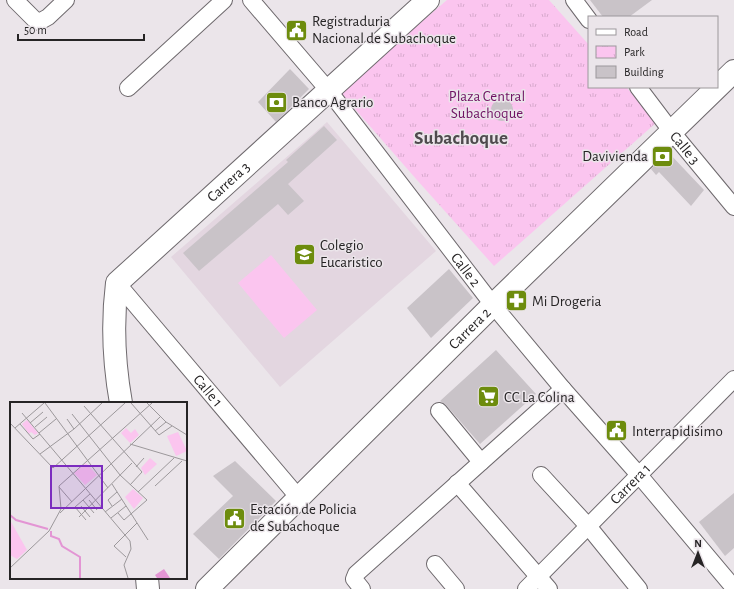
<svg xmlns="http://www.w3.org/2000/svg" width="734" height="589" viewBox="0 0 734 589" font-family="'Alegreya Sans',sans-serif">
<defs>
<pattern id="park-tufts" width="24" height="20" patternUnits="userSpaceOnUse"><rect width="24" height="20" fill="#fbc5ef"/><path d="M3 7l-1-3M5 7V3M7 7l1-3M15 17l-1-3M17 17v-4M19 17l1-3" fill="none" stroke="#d7a9cd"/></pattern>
</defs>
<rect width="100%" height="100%" fill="#ebe5ea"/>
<polygon fill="#e3d6e0" points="327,122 436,251 280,387 171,257"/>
<polygon fill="#fbc5ef" points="271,255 317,310 284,338 238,283"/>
<polygon fill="url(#park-tufts)" points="447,0 549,0 589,45 589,87 626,87 657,122 494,266 417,180 340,92"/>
<g fill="#c9c3c8">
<polygon points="590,0 652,0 629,17 603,17"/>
<polygon points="290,69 309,89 276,122 258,102"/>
<circle cx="502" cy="110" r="11"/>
<polygon points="324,126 337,140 288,184 304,201 288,215 278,204 199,271 183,253 288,162 286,160"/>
<polygon points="668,152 704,190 691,206 659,172 656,175 651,169"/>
<polygon points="449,269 473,298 431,338 407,308"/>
<polygon points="496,350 536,394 480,444 446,405 440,401"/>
<polygon points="235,461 276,501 219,559 193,534 233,496 213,476"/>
<polygon points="734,493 734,548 725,556 699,522"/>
</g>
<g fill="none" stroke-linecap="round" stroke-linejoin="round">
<defs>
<g id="street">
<polyline points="15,0 34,19 39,22 48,17 66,0"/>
<path id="s1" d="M251,0L329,91L493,305L563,389L639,475L734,588"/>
<polyline points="574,0 589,20"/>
<path id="s2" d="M638,87L672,132L734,207"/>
<polyline points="128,88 224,0"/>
<path id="s3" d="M117,283L299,498"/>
<polyline points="439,411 481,462"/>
<polyline points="541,475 588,526 639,589"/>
<polyline points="457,483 549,589"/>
<polyline points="435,564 456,589"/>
<polyline points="362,589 354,579 356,574 563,389"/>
<path id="s4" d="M526,589L734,379"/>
</g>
<g id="secondary">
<path id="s5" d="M121,403C114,364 112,323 117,283L428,0"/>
<polyline points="147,578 148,589"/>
<path id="s6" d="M207,589L493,305L734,71"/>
</g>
</defs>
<use href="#street" stroke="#6e696d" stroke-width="18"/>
<use href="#secondary" stroke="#6e696d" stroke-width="24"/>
<use href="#street" stroke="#fff" stroke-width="16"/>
<use href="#secondary" stroke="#fff" stroke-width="22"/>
</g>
<defs>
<symbol id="civic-square" viewBox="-11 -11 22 22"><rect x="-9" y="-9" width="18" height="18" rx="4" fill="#6d8c0d" stroke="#ebe5ea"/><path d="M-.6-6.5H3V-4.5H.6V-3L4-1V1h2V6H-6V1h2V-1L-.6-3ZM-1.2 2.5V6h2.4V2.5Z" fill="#fff"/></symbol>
<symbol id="bank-square" viewBox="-11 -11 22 22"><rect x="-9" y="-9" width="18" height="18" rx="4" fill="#6d8c0d" stroke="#ebe5ea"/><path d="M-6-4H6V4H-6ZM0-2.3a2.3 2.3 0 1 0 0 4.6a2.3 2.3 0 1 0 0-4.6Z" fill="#fff"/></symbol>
<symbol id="school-square" viewBox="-11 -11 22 22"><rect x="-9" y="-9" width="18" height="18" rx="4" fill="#6d8c0d" stroke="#ebe5ea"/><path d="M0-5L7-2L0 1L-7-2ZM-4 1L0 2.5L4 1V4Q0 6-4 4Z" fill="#fff"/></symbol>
<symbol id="pharmacy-square" viewBox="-11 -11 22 22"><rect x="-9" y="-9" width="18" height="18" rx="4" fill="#6d8c0d" stroke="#ebe5ea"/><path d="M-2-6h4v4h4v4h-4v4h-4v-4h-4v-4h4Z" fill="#fff"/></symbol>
<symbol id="supermarket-square" viewBox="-11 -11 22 22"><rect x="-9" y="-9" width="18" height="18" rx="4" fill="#6d8c0d" stroke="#ebe5ea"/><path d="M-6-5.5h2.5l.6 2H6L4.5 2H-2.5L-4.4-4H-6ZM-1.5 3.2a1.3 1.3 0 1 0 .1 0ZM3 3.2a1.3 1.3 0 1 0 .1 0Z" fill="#fff"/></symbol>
</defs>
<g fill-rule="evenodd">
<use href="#civic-square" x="284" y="18" width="25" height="25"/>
<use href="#bank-square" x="264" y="90" width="25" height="25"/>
<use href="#bank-square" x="650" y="144" width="25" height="25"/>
<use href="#school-square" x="292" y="242" width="25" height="25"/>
<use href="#pharmacy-square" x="504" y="288" width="25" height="25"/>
<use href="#supermarket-square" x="476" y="384" width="25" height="25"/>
<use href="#civic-square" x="604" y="418" width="25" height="25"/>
<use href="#civic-square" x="222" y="506" width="25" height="25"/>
</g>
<g text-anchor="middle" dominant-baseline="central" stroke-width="3" stroke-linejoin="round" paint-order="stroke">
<g font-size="15" fill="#262425" stroke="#ebe5ea" text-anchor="start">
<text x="312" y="21">Registraduria<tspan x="312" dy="17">Nacional de Subachoque</tspan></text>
<text x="292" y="102">Banco Agrario</text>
<text x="648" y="156" text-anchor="end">Davivienda</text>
<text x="320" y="245">Colegio<tspan x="320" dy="17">Eucaristico</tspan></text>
<text x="532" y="301">Mi Drogeria</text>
<text x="504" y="397">CC La Colina</text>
<text x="632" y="431">Interrapidisimo</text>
<text x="250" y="509">Estación de Policia<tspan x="250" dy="17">de Subachoque</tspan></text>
</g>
<g font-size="15" fill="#701364" stroke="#ebe5ea">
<text x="487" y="96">Plaza Central<tspan x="487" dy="17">Subachoque</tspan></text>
</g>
<g font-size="15" fill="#262425" stroke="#ebe5ea">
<text stroke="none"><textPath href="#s2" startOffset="77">Calle 3</textPath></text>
<text stroke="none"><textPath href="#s5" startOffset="271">Carrera 3</textPath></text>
<text stroke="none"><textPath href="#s1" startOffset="345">Calle 2</textPath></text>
<text stroke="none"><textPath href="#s6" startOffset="370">Carrera 2</textPath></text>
<text stroke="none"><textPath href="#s3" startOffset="141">Calle 1</textPath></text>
<text stroke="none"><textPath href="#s4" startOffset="148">Carrera 1</textPath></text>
</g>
<g font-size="19" font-weight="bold" fill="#4f4a4e" stroke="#ebe5ea">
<text x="461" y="138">Subachoque</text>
</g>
</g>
<g transform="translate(10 402)">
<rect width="177" height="177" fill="#ebe5ea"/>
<path d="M168,30L177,49L166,54L157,34ZM140,56L147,62L135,73L131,66ZM123,87L133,96L124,107L115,95ZM0,118L17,148L7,157L0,153Z" fill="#fbc5ef"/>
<path d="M17,18L28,31L25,33L21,30L19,32L12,22ZM116,26L121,31L125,27L129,33L120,41L111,31ZM76,61L87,73L75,83L64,71Z" fill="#fbc5ef"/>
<path d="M154,167L160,176H147L145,173Z" fill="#e395d4"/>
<path fill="none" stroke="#e395d4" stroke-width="2" d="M0,113L6,118L38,127M41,129V134L49,137L52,144L70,155V176"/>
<path fill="none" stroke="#9c989b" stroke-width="1" d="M35,1L98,86M121,1L149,33L162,24M137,1L156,20L177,33M74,4L132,70M12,11L120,139L121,147L114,163L118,176M62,12L110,73L137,98L114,118L108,111M57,17L64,27M0,21L43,66L115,1M20,21L33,10M10,22L23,37L30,32M25,25L37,15M5,26L34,1M145,29L156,20M29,31L46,17M120,42L177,59M30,52L64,27L92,1M126,65L134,56M102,82L138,138M120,83L132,70M145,84L172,59M49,85L62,100M128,90L164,56M73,98L84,111M79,98L87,108M71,104L80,115M102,104L98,98L107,90M95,110L112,97M50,111L150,15M69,115L122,61M101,116L116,104M76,118L65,105L80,92M116,155L104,144L127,121M0,166L39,129L51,107L49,84L142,1"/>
<path fill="#7b2cbf" fill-opacity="0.15" stroke="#7b2cbf" stroke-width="2" d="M41,64H92V106H41Z"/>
<rect width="177" height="177" fill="none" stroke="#262425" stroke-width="2"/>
</g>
<rect x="588" y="16" width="130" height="72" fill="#ebe5ea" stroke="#9c989b"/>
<rect x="596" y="29" width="20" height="6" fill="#ffffff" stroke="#9c989b"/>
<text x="624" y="36" font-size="12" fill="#262425">Road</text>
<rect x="596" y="46" width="20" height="12" fill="url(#park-tufts)" stroke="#9c989b"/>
<text x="624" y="56" font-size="12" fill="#262425">Park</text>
<rect x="596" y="66" width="20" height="12" fill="#c9c3c8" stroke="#9c989b"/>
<text x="624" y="76" font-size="12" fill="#262425">Building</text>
<g transform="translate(698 553)" stroke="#ebe5ea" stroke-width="3" paint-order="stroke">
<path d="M0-3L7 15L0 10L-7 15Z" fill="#262425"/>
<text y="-6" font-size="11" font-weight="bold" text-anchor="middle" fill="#262425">N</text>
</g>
<path d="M18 34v6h126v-6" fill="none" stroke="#262425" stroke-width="2"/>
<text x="24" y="34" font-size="12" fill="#262425" stroke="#ebe5ea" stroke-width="3" paint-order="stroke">50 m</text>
</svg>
